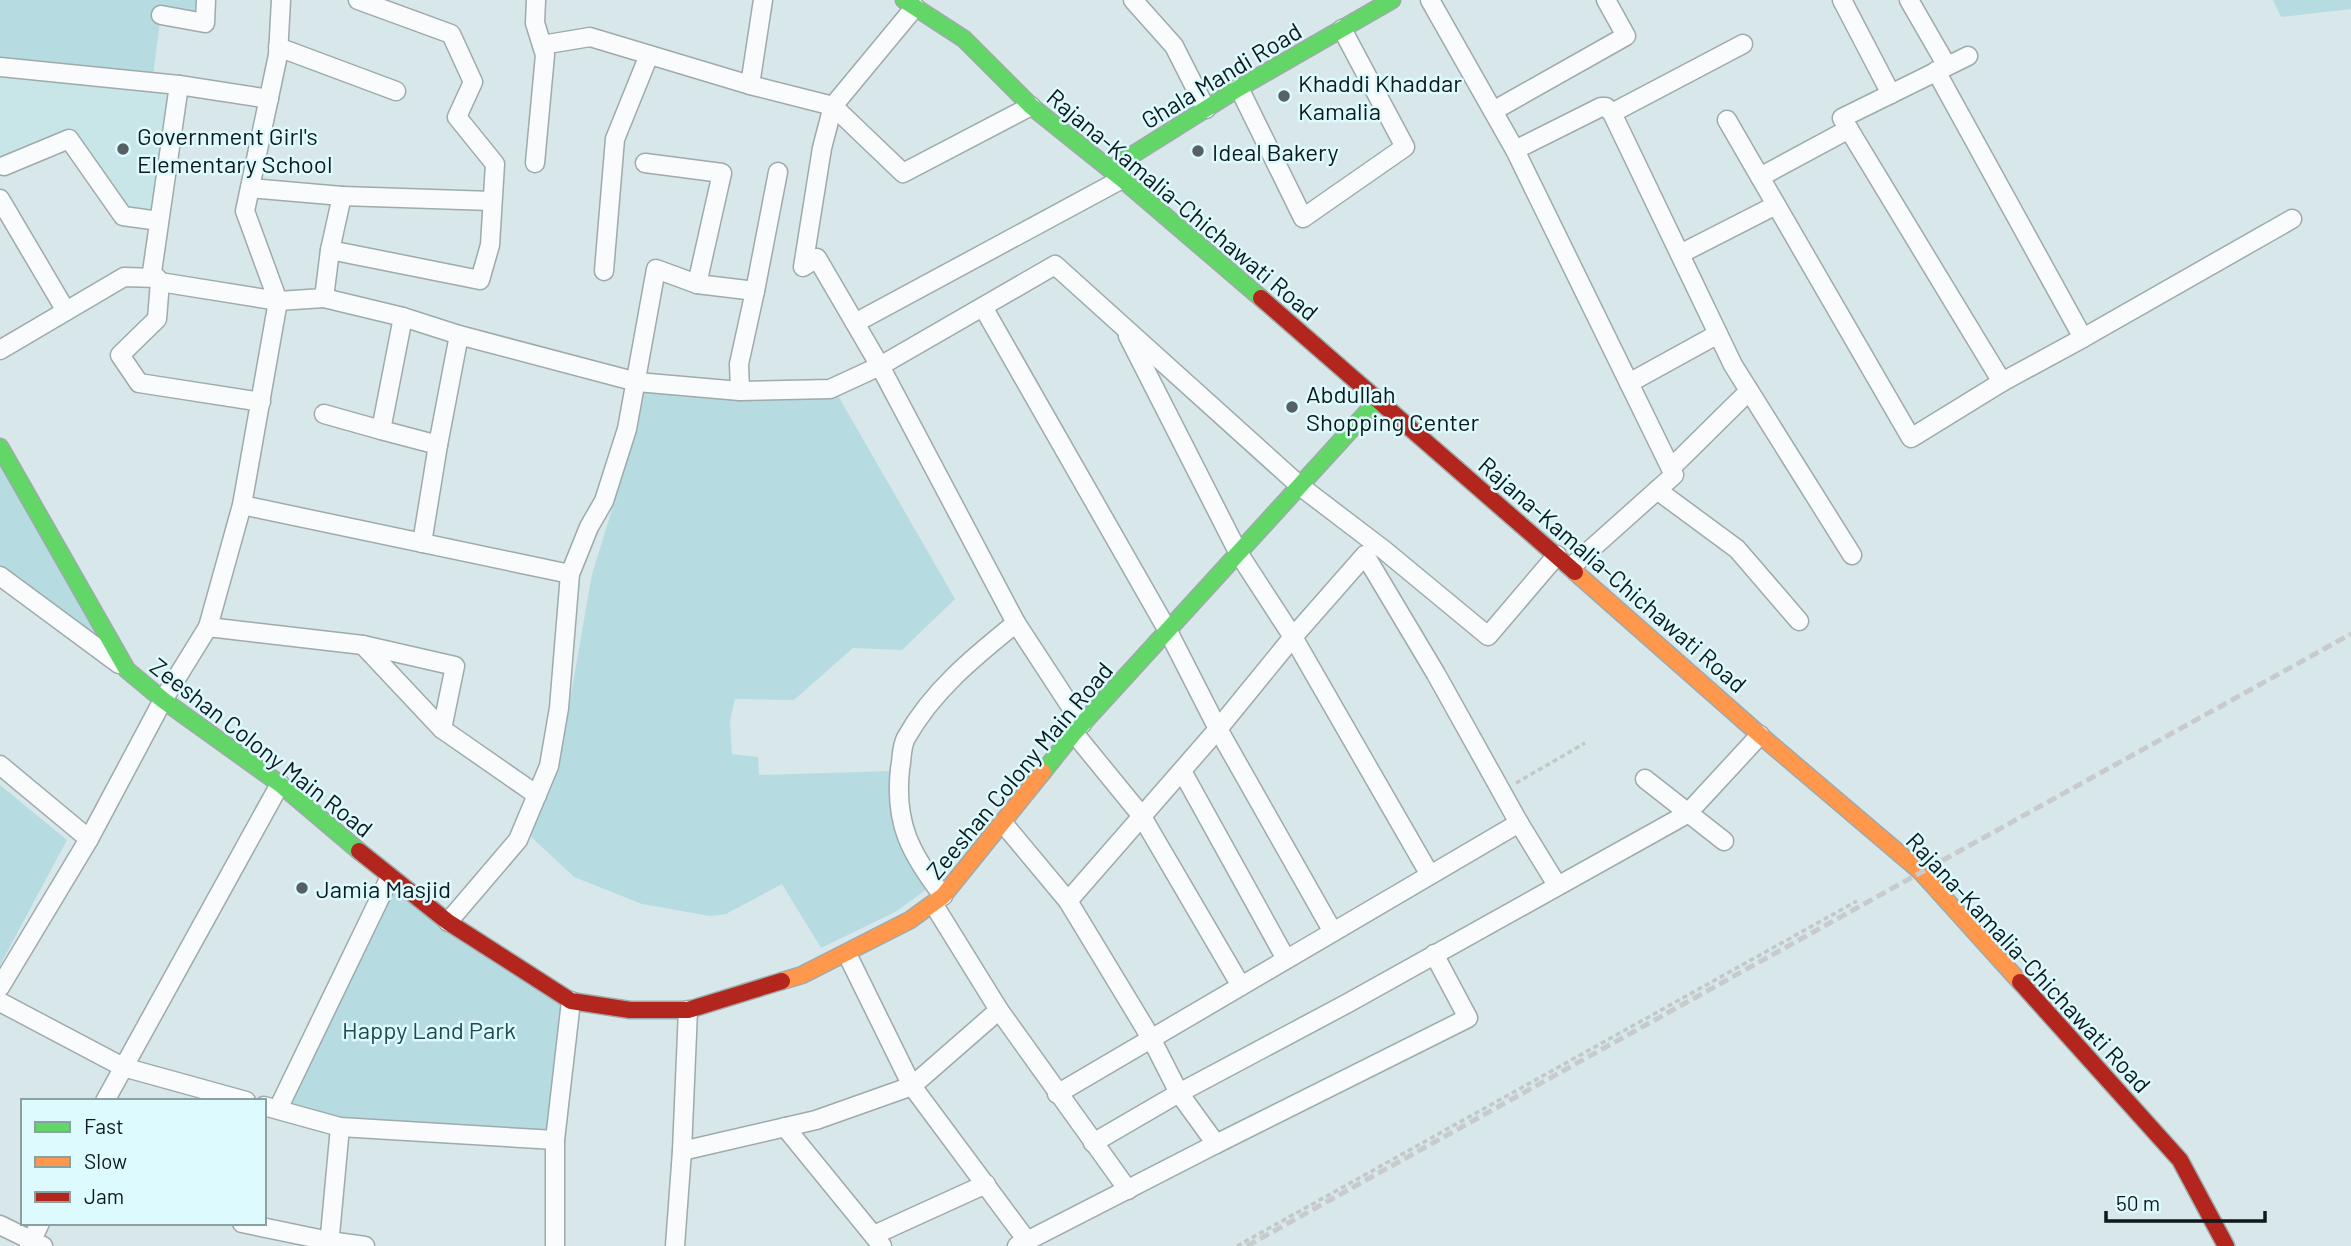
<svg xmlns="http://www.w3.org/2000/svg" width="2351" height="1246" viewBox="0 0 2351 1246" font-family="Barlow,sans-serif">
<rect width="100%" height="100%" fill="#d8e7e9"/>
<polygon fill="#c8e5e8" points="0,67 179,85 159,221 123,216 69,139 4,166 0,158"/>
<g fill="#b6dce1">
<polygon points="0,0 206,0 205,23 161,15 152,82 0,67"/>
<polygon points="2273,0 2351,0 2351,9 2281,17"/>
<polygon points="645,389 744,401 837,394 955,599 902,650 853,648 794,700 735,699 730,722 732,754 758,757 759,775 892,771 927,889 897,911 821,948 782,884 726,914 710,916 642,904 574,877 528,834 548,796 558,769 592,574 611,513"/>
<polygon points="0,447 127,670 0,576"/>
<polygon points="0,785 67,840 0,965"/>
<polygon points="390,877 571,1001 555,1135 340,1127 278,1109"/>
</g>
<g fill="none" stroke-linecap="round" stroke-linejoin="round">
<defs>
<g id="street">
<polyline points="1133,0 1174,46 1206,109"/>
<polyline points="1430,0 1515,150 1674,475 1571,567"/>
<polyline points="1842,0 1891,94"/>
<polyline points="1909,0 1947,66"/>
<polyline points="915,7 833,106 822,148 803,267 817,258 880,366 1016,623 1082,724"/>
<polyline points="161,15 205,23 206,0"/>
<polyline points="542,45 590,37 750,85 763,0"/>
<polyline points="278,47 396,91"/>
<polyline points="1968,56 1842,118 2002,382"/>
<polyline points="0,67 179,85 269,99"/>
<polyline points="179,85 152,272 160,282 278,301 324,298 330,250"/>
<polyline points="750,85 833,106 903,173 1031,106"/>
<polyline points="1239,88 1303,218 1405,147 1342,29"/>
<polyline points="1493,111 1626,36 1606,0"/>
<polyline points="1612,113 1743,44"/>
<polyline points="1727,120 1911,438 2002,382 2083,338 1936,71"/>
<polyline points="1515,150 1601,107 1606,107 1612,113 1733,365 1852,555"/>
<polyline points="535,163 545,55 535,23 536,0"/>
<polyline points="4,166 69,139 123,216 159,221"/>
<polyline points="1760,177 1849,129"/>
<polyline points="250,188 342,196 330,250 480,280 490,245 495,164 457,117 473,82 451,34 358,0"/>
<polyline points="342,196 492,201"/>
<polyline points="0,199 66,311"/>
<polyline points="1680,254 1776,205"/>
<polyline points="604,271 615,139 649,55"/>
<polyline points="160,282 157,319 120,355 139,383 261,402"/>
<polyline points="697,284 755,291 739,364 740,391"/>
<polyline points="755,291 778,172"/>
<polyline points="324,298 403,317 459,335 637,382 740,391 830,389 880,366 1055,265 1300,486 1384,550 1488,636 1557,555"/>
<polyline points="983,307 1168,631 1218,729 1068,901 1151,1038 1179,1093 1348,1003 1687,814 1760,735"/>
<polyline points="855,323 1122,179"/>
<polyline points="1128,336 1239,554 1293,637 1218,729 1333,932"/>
<polyline points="2083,338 2292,219"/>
<polyline points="0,350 124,277 157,278"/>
<polyline points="1629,383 1718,334"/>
<polyline points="324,414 381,430 403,317"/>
<polyline points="381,430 438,445 459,335"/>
<polyline points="1671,468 1749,391"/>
<polyline points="1657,490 1737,549 1799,621"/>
<polyline points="242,505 570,574"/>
<polyline points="422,543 438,445"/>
<polyline points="0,576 119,664"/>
<polyline points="208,627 363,645 455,666 442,729"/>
<polyline points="363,645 442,729 537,795"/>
<polyline points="1074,733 1141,815 1241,986"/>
<polyline points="0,765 89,839"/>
<polyline points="1182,771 1286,959"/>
<polyline points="1645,779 1724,841"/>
<polyline points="1003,823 1068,901"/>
<polyline points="1519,823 1557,885"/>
<path d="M943,896C911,854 894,824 900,769C902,760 901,747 906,738C932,691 975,656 1016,623"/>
<polyline points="448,922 518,840 549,766 559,708 570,574 589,527 604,501 627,429 656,269 697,284 722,173 645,163"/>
<polyline points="847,954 912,1086 1028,1242"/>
<polyline points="0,987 89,839 163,700 208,627 242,505 278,301 245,211 278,55 281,0"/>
<polyline points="0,1002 123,1067 246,1101"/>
<polyline points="999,1010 1128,1190"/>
<polyline points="1057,1094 1519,823 1436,674 1365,555 1293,637 1430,875"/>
<polyline points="105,1101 280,784"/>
<polyline points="264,1106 340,1127 555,1140 571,1001"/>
<polyline points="278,1109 390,877"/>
<polyline points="785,1127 882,1246"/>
<polyline points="555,1140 555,1246"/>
<polyline points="1216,1144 1468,1018 1434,954"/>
<polyline points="682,1151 816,1120 912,1086 999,1010 934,905"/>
<polyline points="242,1223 329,1241 365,1246"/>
<polyline points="0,1225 43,1246"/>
<polyline points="874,1235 986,1184"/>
<polyline points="29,1246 40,1223"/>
<polyline points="329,1246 340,1127"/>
<polyline points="675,1246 682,1151 688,1010"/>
<polyline points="1017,1246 1216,1144 1179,1093 1093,1143"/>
</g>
<g id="fast">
<polyline points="904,0 964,39 1031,106 1122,179 1261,298"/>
<polyline points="1110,169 1239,88 1392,0"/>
<polyline points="0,447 127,670 163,700 280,784 359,851"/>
<polyline points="1043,772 1074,733 1379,399"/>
</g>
<g id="slow">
<polyline points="1575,572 1760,735 1920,871 2020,982"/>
<polyline points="782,981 802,975 910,920 943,896 1043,772"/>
</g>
<g id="jam">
<polyline points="1261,298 1575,572"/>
<polyline points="359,851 448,922 571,1001 630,1010 688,1010 782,981"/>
<polyline points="2020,982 2180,1160 2226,1246"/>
</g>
</defs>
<use href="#street" stroke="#9eaaab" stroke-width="21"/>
<use href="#fast" stroke="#9eaaab" stroke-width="19"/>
<use href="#slow" stroke="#9eaaab" stroke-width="19"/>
<use href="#jam" stroke="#9eaaab" stroke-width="19"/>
<g stroke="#c2c7c8" stroke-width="3.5" stroke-dasharray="5 3.5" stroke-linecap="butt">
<polyline points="1516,783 1585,743"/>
<polyline points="1237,1246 1857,901"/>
</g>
<use href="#street" stroke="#f9fbfc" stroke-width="18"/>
<use href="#fast" stroke="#63d668" stroke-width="16"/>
<use href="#slow" stroke="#ff974d" stroke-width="16"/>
<use href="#jam" stroke="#b3261e" stroke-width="16"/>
<polyline stroke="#c7cbcb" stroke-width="5" stroke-dasharray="10 5" stroke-linecap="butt" points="1247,1246 2351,634"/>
</g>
<g fill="#556163" stroke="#ddfbfe" stroke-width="2.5">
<circle cx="1284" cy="96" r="7"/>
<circle cx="123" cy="149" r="7"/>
<circle cx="1198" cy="151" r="7"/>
<circle cx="1292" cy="407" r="7"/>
<circle cx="302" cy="888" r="7"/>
</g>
<g text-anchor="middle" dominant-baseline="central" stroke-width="5" stroke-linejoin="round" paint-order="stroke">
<g font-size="24" fill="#0e191b" stroke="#ddfbfe">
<text transform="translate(1221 75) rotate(-31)">Ghala Mandi Road</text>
<text transform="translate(1183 204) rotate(40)">Rajana-Kamalia-Chichawati Road</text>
<text transform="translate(1613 574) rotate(41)">Rajana-Kamalia-Chichawati Road</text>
<text transform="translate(262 747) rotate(38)">Zeeshan Colony Main Road</text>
<text transform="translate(1019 770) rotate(-50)">Zeeshan Colony Main Road</text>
<text transform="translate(2029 962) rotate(47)">Rajana-Kamalia-Chichawati Road</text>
</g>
<g font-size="24" fill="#0e191b" stroke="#ddfbfe" text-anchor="start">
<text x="1298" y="82">Khaddi Khaddar<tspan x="1298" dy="28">Kamalia</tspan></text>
<text x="137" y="135">Government Girl's<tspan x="137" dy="28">Elementary School</tspan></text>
<text x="1212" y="151">Ideal Bakery</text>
<text x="1306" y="393">Abdullah<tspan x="1306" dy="28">Shopping Center</tspan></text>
<text x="316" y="888">Jamia Masjid</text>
</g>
<g font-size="24" fill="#1f4b4f" stroke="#ddfbfe">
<text x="429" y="1029">Happy Land Park</text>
</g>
</g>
<rect x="21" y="1099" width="245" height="126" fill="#ddfbfe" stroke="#8aa1a3" stroke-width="2"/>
<rect x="35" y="1122" width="35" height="10" fill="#63d668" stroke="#8aa1a3" stroke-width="2"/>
<text x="84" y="1134" font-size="21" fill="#0e191b">Fast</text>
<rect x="35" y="1157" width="35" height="10" fill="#ff974d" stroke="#8aa1a3" stroke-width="2"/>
<text x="84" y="1169" font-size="21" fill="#0e191b">Slow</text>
<rect x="35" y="1192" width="35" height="10" fill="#b3261e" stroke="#8aa1a3" stroke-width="2"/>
<text x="84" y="1204" font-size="21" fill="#0e191b">Jam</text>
<path d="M2106 1211v10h159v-10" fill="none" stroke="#0e191b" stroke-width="3.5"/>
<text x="2116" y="1211" font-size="21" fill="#0e191b" stroke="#ddfbfe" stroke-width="5" paint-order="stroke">50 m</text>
</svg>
